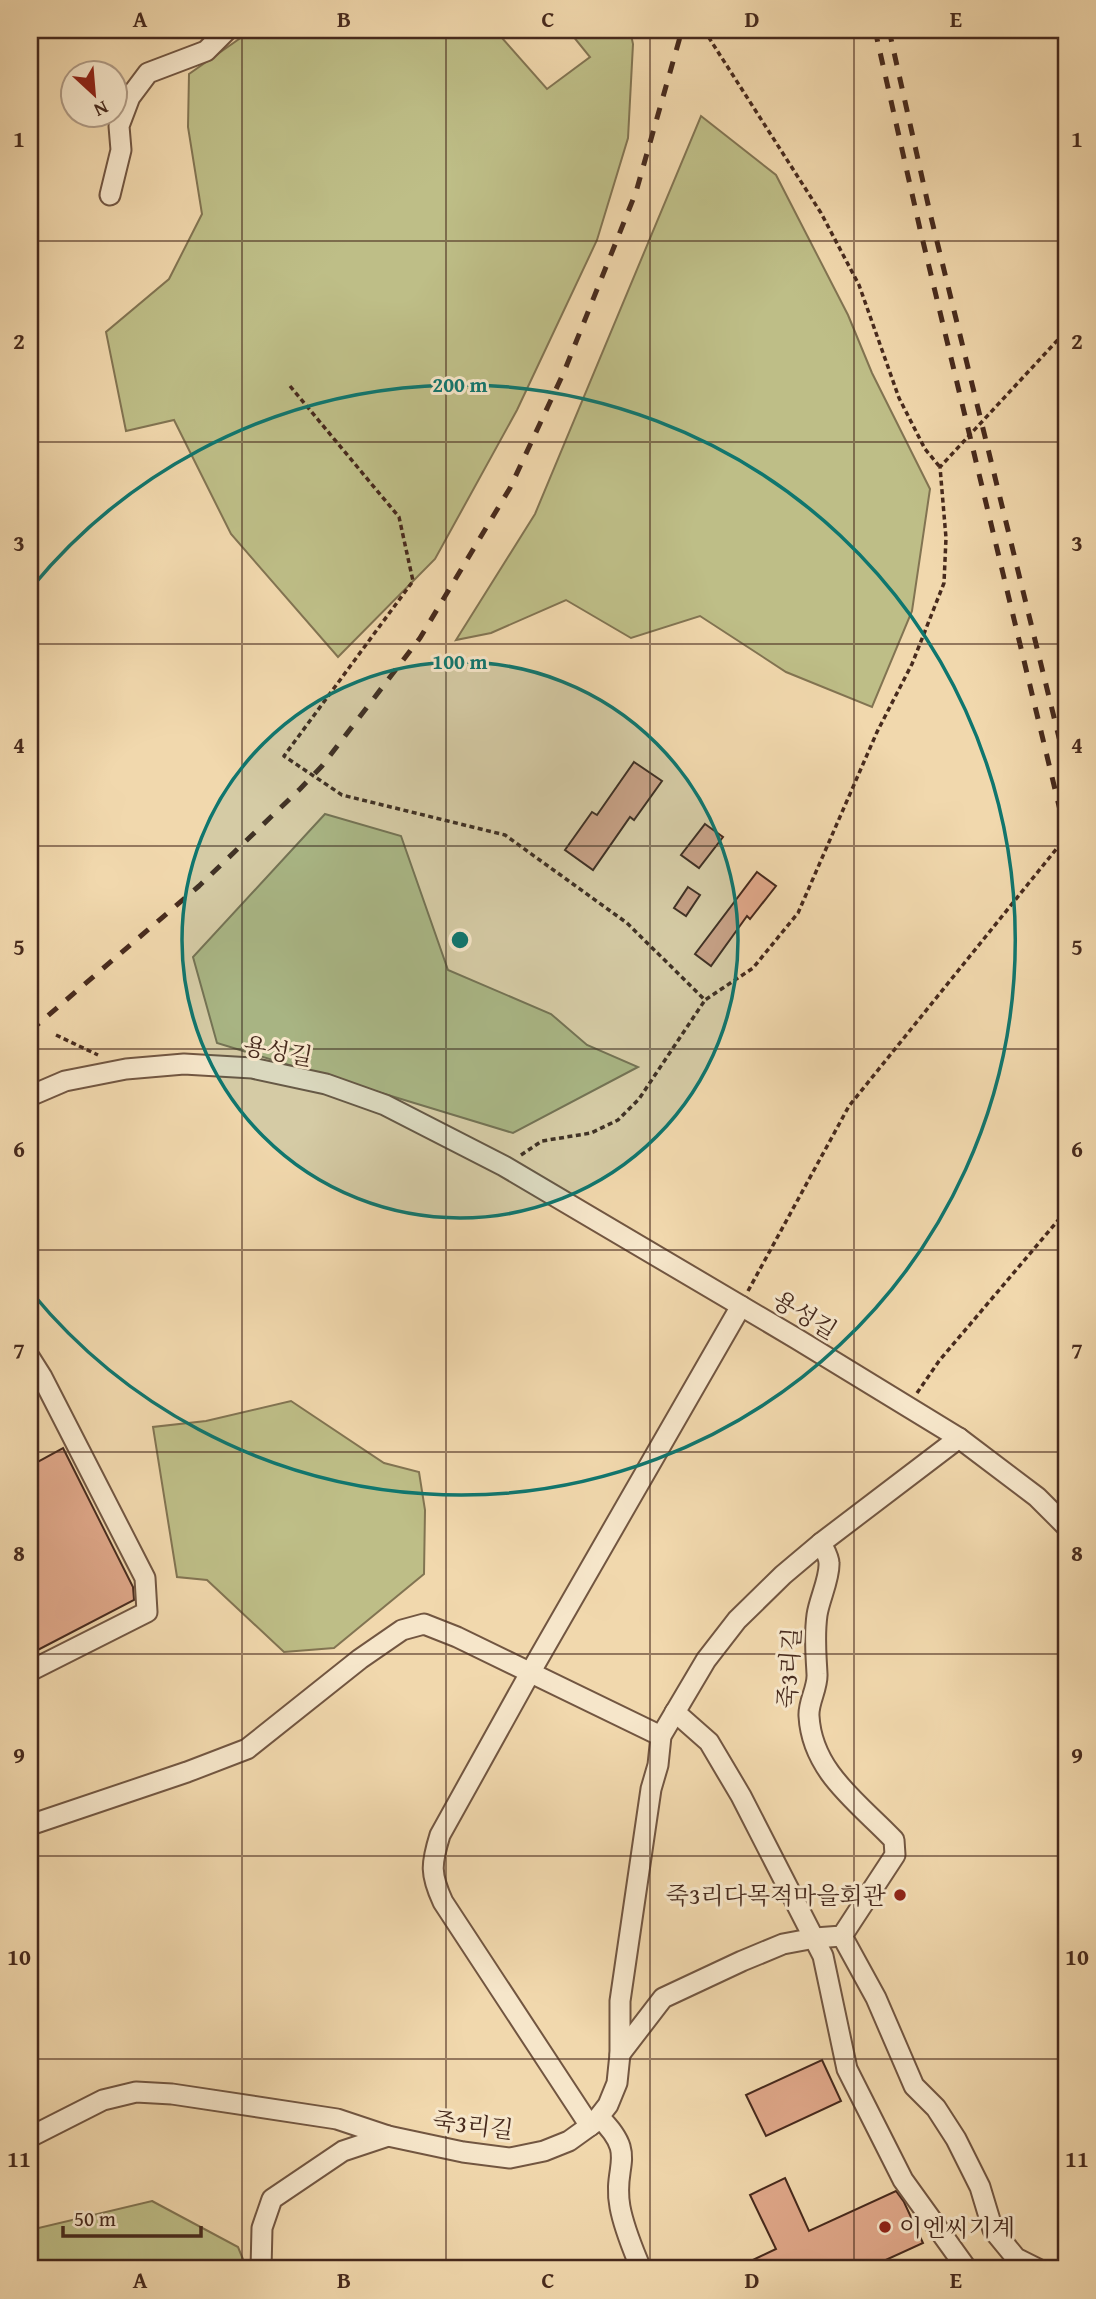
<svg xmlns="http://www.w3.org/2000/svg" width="1096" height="2299" viewBox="0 0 1096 2299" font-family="'Gentium Book Plus','Noto Serif KR',serif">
<rect width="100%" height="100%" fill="#f1d8ad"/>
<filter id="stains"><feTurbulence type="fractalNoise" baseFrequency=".00286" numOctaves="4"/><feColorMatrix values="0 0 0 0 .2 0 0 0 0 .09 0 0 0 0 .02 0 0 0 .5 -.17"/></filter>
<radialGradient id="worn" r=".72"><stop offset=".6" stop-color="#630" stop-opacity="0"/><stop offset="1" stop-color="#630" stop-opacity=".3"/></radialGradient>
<g fill="#bebe87" stroke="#827452" stroke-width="2">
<polygon points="252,30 495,30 547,89 590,57 568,30 630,30 633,44 628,138 597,240 517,410 435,559 338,657 231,534 174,420 126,431 106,332 169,279 202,214 188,127 189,74"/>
<polygon points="701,116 776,175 848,315 872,373 930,489 912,611 872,707 786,672 700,616 631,638 566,600 491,633 456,640 535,514"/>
<polygon points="325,814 401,836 448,970 551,1014 587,1045 638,1067 513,1133 217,1043 193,957"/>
<polygon points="291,1401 384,1463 419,1472 425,1510 424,1574 334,1648 284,1652 207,1580 177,1577 153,1427 206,1421"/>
<polygon points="152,2201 238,2247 247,2269 30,2269 30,2230"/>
</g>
<g fill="#e0a88a" stroke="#472a1d" stroke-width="2">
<polygon points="634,762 662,781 634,820 630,817 593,870 565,850 592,812 597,815"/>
<polygon points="705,824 723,837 699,868 681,855"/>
<polygon points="757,872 776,886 750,919 747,916 711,966 695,954"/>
<polygon points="688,887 700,895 686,916 674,908"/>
<polygon points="63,1448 133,1587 134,1600 30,1654 30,1466"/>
<polygon points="822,2060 841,2101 766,2136 746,2095"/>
<polygon points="785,2178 809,2231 896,2191 904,2202 923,2243 866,2269 734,2269 776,2249 750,2195"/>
</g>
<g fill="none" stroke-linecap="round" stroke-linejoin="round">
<defs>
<g id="minor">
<polyline points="110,195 121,150 119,126 130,97 148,73 206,51 227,30"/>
<polyline points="30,1096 65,1081 126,1069 184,1064 252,1068 326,1084 385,1105 504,1166 797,1339 959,1438 1037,1497 1066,1526"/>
<polyline points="30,1358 42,1377 145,1578 147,1612 30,1671"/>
<polyline points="675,1712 709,1742 741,1796 823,1956 847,2069 903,2180 967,2269"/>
<polyline points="30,1825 187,1772 247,1749 360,1659 402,1630 424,1624 457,1637 661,1736"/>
<polyline points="842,1936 876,1998 914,2086 936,2108 956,2139 980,2187 993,2230 1016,2258 1038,2269"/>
<path d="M620,2054L663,1998L742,1961L783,1944L815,1938L842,1936L895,1855L894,1840C859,1803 812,1772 809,1716C808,1702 818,1688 817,1674C816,1653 814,1637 817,1615C819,1600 830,1578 829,1563C829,1557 824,1549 821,1543"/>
<path d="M599,2117C639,2156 612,2164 620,2207C624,2229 633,2249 641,2269"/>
<path d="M590,2126L443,1902C430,1874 431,1864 440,1835L530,1673L741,1306"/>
<polyline points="30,2137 103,2100 136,2092 172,2094 337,2119 388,2136 463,2152 510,2158 544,2151 569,2141 594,2123 608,2105 617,2083 620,2054 620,2001 651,1789 658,1765 661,1736 706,1660 737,1620 783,1575 821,1543 959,1438"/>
<polyline points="261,2269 262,2228 272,2199 343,2151 388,2136"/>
</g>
</defs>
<use href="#minor" stroke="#725641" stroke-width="23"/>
<g stroke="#472a1d" stroke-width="3.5" stroke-dasharray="5 3.5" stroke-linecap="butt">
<polyline points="704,30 821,213 859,285 899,398 925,449 940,467"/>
<polyline points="290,386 399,517 413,581 284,756 342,795 505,835 627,923 705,1000 753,968 798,913 877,732 912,664 944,583 946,538 940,467 1066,331"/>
<polyline points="56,1035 98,1055"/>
<polyline points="521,1155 542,1141 591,1133 618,1120 639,1099 705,1000"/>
<polyline points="748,1291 849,1106 1066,837"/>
<polyline points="917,1393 939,1361 1066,1211"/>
</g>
<use href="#minor" stroke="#f6e6ca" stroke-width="19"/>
<g stroke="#472a1d" stroke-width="5" stroke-dasharray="12 12" stroke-linecap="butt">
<polyline points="875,30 920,229 1066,835"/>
<polyline points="889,30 930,213 1066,766"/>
<polyline points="30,1031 199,886 300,789 322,766 420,638 510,488 564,372 636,192 682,30"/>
</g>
</g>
<path fill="none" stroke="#472a1d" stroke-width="2" stroke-opacity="0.55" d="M242,30V2269M446,30V2269M650,30V2269M854,30V2269M30,241H1066M30,442H1066M30,644H1066M30,846H1066M30,1049H1066M30,1250H1066M30,1452H1066M30,1654H1066M30,1856H1066M30,2059H1066"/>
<circle cx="460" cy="940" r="278" fill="#0f766e" fill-opacity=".12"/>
<g fill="none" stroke="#0f766e" stroke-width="3.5">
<circle cx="460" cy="940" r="278"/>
<path d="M32 587A555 555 0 1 1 32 1293"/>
</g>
<g fill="#8f2418" stroke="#f6e6ca" stroke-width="2.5">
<circle cx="900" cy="1895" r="7"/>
<circle cx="885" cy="2227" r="7"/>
</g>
<g text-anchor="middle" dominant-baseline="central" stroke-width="6" stroke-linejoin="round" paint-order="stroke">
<g font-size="24" fill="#472a1d" stroke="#f6e6ca">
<text transform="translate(278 1051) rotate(10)">용성길</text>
<text transform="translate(805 1315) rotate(31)">용성길</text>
<text transform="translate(789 1668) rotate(-86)">죽3리길</text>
<text transform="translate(473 2125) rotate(7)">죽3리길</text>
</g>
<g font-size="24" fill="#472a1d" stroke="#f6e6ca" text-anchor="end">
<text x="886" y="1895">죽3리다목적마을회관</text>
<text x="899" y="2227" text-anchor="start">이엔씨기계</text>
</g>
</g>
<circle cx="460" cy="940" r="10" fill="#0f766e" stroke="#f6e6ca" stroke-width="3.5"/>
<g font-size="21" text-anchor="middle" font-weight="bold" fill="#0f766e" stroke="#f6e6ca" stroke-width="6" stroke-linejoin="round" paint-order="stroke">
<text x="460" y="392">200 m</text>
<text x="460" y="669">100 m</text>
</g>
<rect width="1096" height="2299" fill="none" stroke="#f1d8ad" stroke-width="77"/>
<g transform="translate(94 94) rotate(154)"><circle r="33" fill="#f6e6ca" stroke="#b09b85" stroke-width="2"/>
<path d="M0-5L12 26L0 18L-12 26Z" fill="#8f2418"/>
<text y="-10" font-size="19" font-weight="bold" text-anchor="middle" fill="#472a1d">N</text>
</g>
<path d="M63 2226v10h138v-10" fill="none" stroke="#472a1d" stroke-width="3.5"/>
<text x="74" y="2226" font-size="21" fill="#472a1d" stroke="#f6e6ca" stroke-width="5" paint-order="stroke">50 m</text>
<rect x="38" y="38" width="1020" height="2222" fill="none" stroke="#472a1d" stroke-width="2.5"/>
<g font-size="23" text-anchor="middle" font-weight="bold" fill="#472a1d">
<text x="140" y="27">A</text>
<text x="344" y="27">B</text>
<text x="548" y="27">C</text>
<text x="752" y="27">D</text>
<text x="956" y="27">E</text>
<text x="19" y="147">1</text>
<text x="1077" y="147">1</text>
<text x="19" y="349">2</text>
<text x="1077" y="349">2</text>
<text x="19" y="551">3</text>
<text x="1077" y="551">3</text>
<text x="19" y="753">4</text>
<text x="1077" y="753">4</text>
<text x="19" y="955">5</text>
<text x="1077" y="955">5</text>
<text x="19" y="1157">6</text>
<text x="1077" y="1157">6</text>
<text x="19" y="1359">7</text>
<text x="1077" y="1359">7</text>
<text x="19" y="1561">8</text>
<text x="1077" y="1561">8</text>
<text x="19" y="1763">9</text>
<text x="1077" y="1763">9</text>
<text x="19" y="1965">10</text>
<text x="1077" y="1965">10</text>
<text x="19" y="2167">11</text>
<text x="1077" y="2167">11</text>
<text x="140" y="2288">A</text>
<text x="344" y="2288">B</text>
<text x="548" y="2288">C</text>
<text x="752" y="2288">D</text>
<text x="956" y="2288">E</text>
</g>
<rect width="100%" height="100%" filter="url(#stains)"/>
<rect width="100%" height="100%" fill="url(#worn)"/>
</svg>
